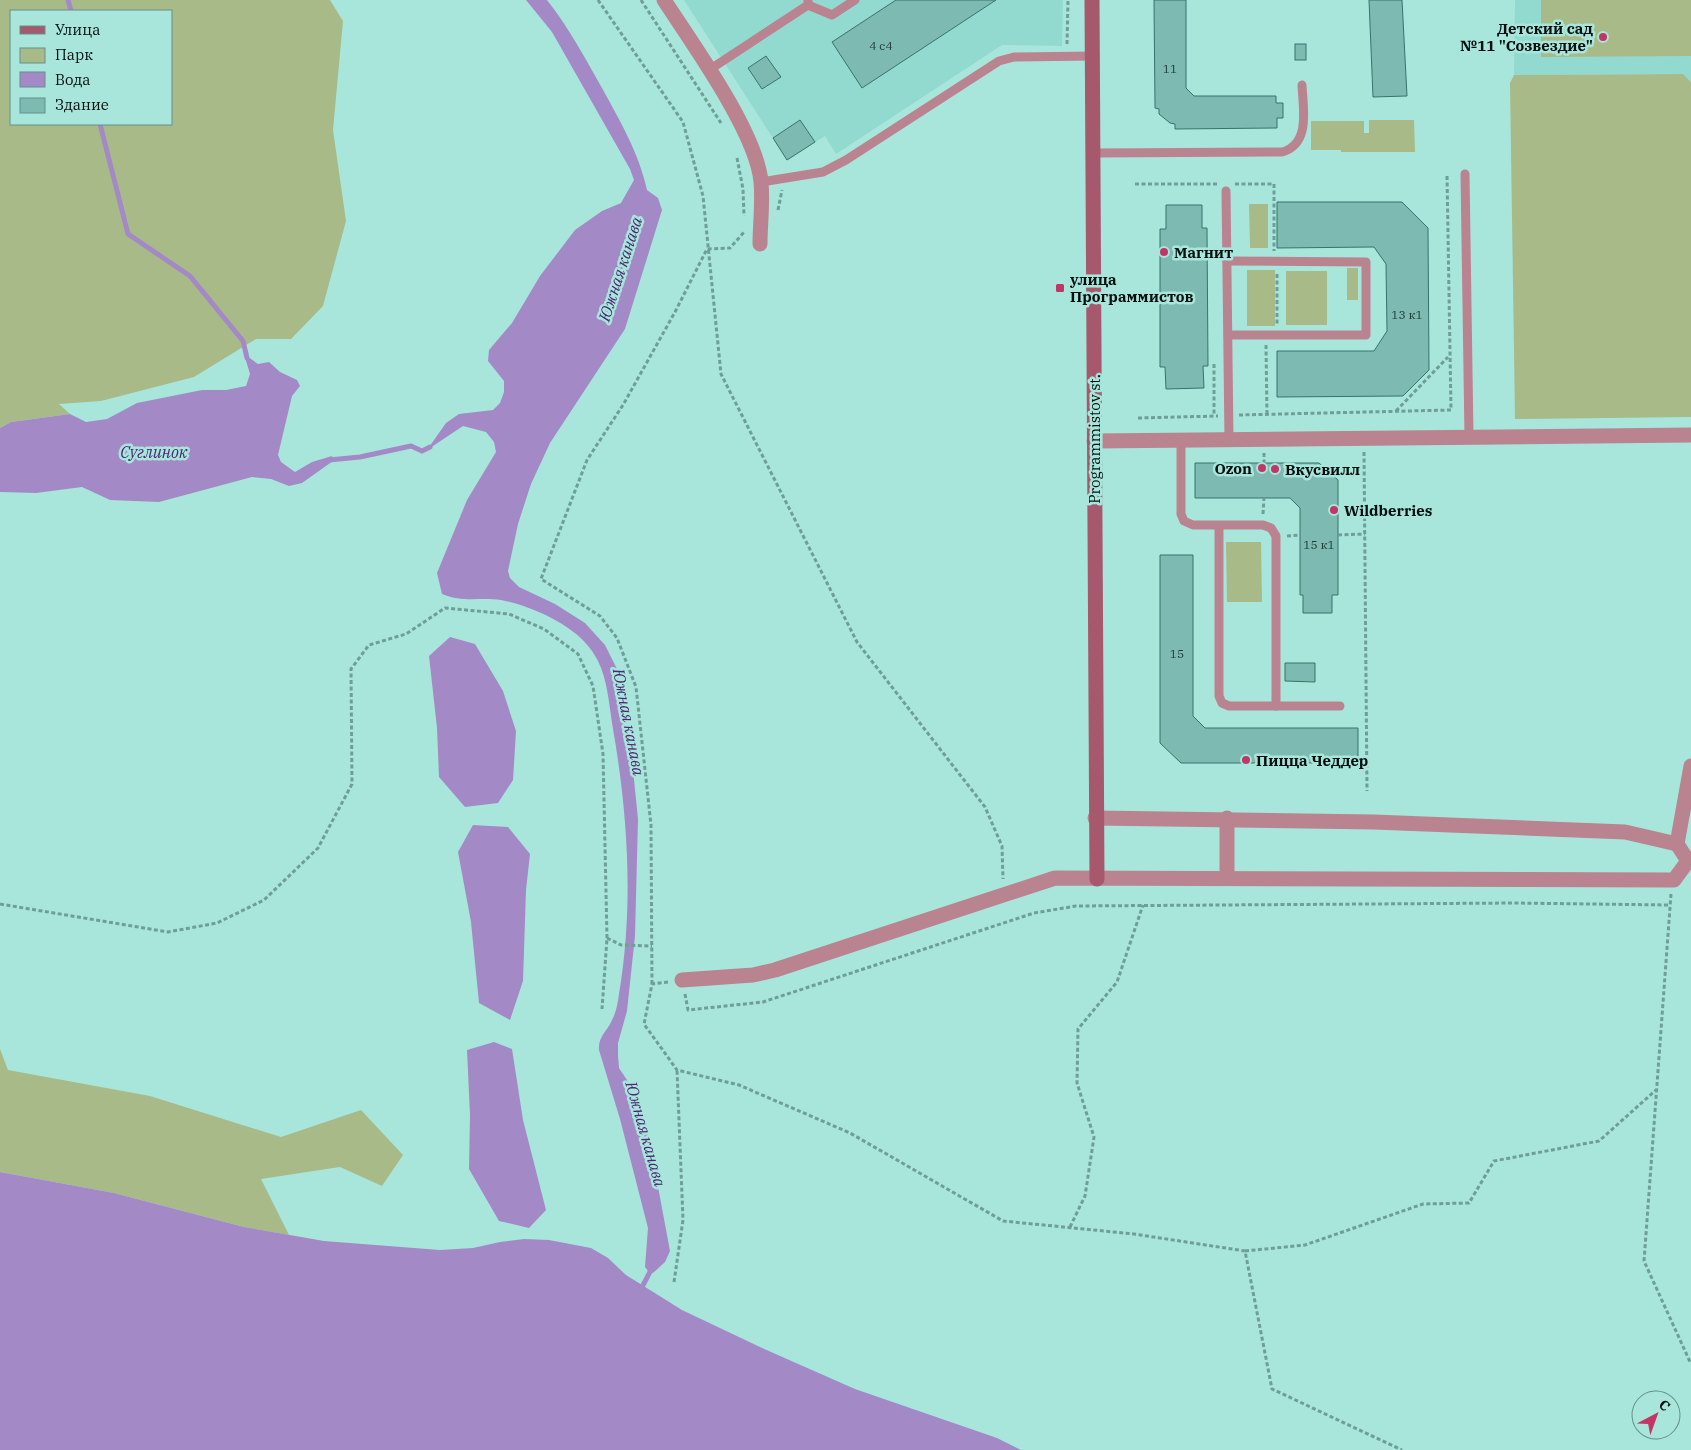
<svg xmlns="http://www.w3.org/2000/svg" width="1691" height="1450" viewBox="0 0 1691 1450" font-family="'IBM Plex Serif',serif">
<rect width="100%" height="100%" fill="#a8e6dc"/>
<g fill="#92dacf">
<polygon points="684,0 1063,0 1062,46 1002,45 836,154 825,136 787,160"/>
<polygon points="1515,0 1691,0 1691,82 1683,74 1514,75"/>
</g>
<g fill="#a9ba89" fill-rule="evenodd">
<path d="M0,0H330L343,21L333,130L346,221L323,306L291,339H256L194,377L101,401L59,404L70,414L11,422L0,428ZM11,11H171V124H11Z"/>
<polygon points="1541,0 1691,0 1691,56 1541,57"/>
<polygon points="1683,74 1691,82 1691,417 1515,419 1510,83 1514,75"/>
<polygon points="1369,120 1414,120 1415,152 1341,152 1341,150 1311,150 1311,121 1364,121 1364,133 1369,133"/>
<polygon points="1249,204 1268,204 1268,248 1250,248"/>
<rect x="1347" y="268" width="11" height="32"/>
<rect x="1247" y="270" width="28" height="56"/>
<rect x="1286" y="271" width="41" height="54"/>
<polygon points="1226,542 1261,542 1262,602 1227,602"/>
<polygon points="0,1049 8,1070 150,1096 281,1137 361,1110 403,1155 382,1186 340,1167 261,1179 289,1235 244,1227 114,1193 0,1172"/>
</g>
<g fill="#a489c7">
<path d="M526,0H547C569,28 585,58 602,88C620,121 639,153 647,190L658,198L662,210L625,329L550,443L531,484L518,524L508,571L510,578L519,587L555,604L585,623L605,645L617,669L631,750L638,819L635,936L627,1011L618,1043V1056L619,1068L627,1080L648,1133L670,1251L665,1262L653,1273L648,1271L645,1267L648,1228L620,1119L599,1050C598,1036 607,1032 612,1020C616,1013 618,1002 619,994C634,905 628,813 612,723C609,703 607,679 598,661C591,647 580,636 568,628C550,615 522,604 501,600C479,597 464,603 442,594L437,573L467,500L496,452L494,442L486,432L463,426L427,450L446,423L459,414L493,410L500,403L504,392V381L488,361L489,350L512,323L540,276L575,230L602,211L621,203L634,180L630,169L552,32Z"/>
<polygon points="244,354 258,364 269,362 280,372 297,380 300,386 292,396 278,455 281,462 295,472 312,462 332,456 333,461 302,483 289,486 271,479 252,477 159,502 110,500 82,487 36,493 0,492 0,428 11,422 70,414 86,422 107,419 137,403 202,390 226,390 246,386 250,374"/>
<polygon points="450,637 475,644 503,691 516,731 513,780 498,803 465,807 439,777 437,728 429,656"/>
<polygon points="473,825 508,827 530,854 526,890 523,981 510,1020 479,1003 471,922 458,852"/>
<polygon points="494,1042 512,1049 523,1120 546,1210 529,1228 499,1221 469,1169 470,1115 467,1050"/>
<polygon points="0,1172 114,1193 244,1227 324,1241 440,1250 473,1248 500,1242 524,1239 549,1240 591,1248 608,1258 626,1275 682,1310 760,1347 855,1389 997,1438 1021,1450 0,1450"/>
</g>
<g fill="none" stroke-linecap="round" stroke-linejoin="round">
<g stroke="#a489c7" stroke-width="5">
<polyline points="68,0 71,11"/>
<polyline points="100,124 128,234 190,276 243,341 247,358"/>
<polyline points="329,460 360,457 411,446 422,451 430,447"/>
<polyline points="640,1291 652,1268"/>
</g>
</g>
<g fill="#7dbab1" stroke="#37736b">
<polygon points="896,0 996,0 862,88 832,42"/>
<polygon points="1154,0 1186,0 1186,88 1194,96 1276,96 1276,103 1283,103 1283,118 1277,118 1277,128 1175,129 1175,124 1170,123 1159,114 1159,109 1155,108"/>
<polygon points="1369,0 1402,0 1407,96 1373,97"/>
<rect x="1295" y="44" width="11" height="16"/>
<polygon points="766,56 781,77 762,89 748,68"/>
<polygon points="800,120 815,142 787,160 773,138"/>
<polygon points="1277,202 1402,202 1428,228 1429,370 1403,396 1277,397 1277,351 1374,351 1387,331 1386,264 1374,247 1277,248"/>
<polygon points="1166,205 1202,205 1202,228 1207,228 1208,366 1203,366 1204,388 1166,389 1165,367 1160,367 1160,229 1166,229"/>
<polygon points="1195,463 1319,463 1338,480 1338,595 1332,595 1332,613 1303,613 1303,595 1300,595 1300,508 1290,498 1195,498"/>
<polygon points="1160,555 1193,555 1193,716 1205,728 1358,728 1358,763 1181,763 1160,743"/>
<polygon points="1285,663 1315,663 1315,682 1285,681"/>
</g>
<g fill="none" stroke-linecap="round" stroke-linejoin="round">
<g stroke="#6f9e96" stroke-width="3" stroke-dasharray="4 2.5" stroke-linecap="butt">
<polyline points="598,0 683,122 703,196 721,374 857,642 985,807 1002,846 1003,879"/>
<polyline points="641,0 721,123"/>
<polyline points="1067,44 1068,0"/>
<polyline points="737,158 743,189 744,216"/>
<polyline points="1135,184 1219,184"/>
<polyline points="1235,184 1274,184 1274,251"/>
<polyline points="778,210 782,190"/>
<polyline points="1277,274 1277,325"/>
<polyline points="1266,345 1267,415"/>
<polyline points="1214,364 1214,416"/>
<polyline points="1396,411 1448,357"/>
<polyline points="1239,415 1451,410 1447,175"/>
<polyline points="1138,418 1218,416"/>
<polyline points="1364,452 1367,791"/>
<polyline points="1264,453 1264,463"/>
<polyline points="1263,514 1264,498"/>
<polyline points="1338,535 1365,534"/>
<polyline points="1287,536 1300,535"/>
<polyline points="1671,894 1644,1261 1691,1364"/>
<polyline points="0,904 168,932 217,923 264,900 318,848 352,784 351,669 369,645 406,634 445,608 509,614 544,629 578,654 593,686 603,754 607,938 602,1009"/>
<polyline points="607,938 621,945 652,946"/>
<polyline points="668,982 652,984 644,1024 677,1070 739,1085 850,1133 1003,1221 1134,1234 1245,1251 1272,1389 1402,1450"/>
<polyline points="652,984 651,825 636,687 617,638 600,616 541,579 587,460 623,405 675,312 707,249 730,248 745,231"/>
<polyline points="685,994 688,1010 763,1002 1034,913 1076,906 1514,903 1669,905"/>
<polyline points="1070,1227 1085,1196 1094,1137 1077,1083 1078,1029 1117,982 1143,905"/>
<polyline points="1245,1251 1305,1245 1423,1204 1469,1203 1494,1161 1599,1141 1656,1090"/>
<polyline points="674,1282 683,1220 677,1070"/>
</g>
<g stroke="#ba8390" stroke-width="9">
<polyline points="808,5 832,15 855,0"/>
<polyline points="709,70 808,5 808,0"/>
<path d="M1093,153L1282,152C1311,144 1303,108 1302,85"/>
<polyline points="1465,174 1469,437"/>
<polyline points="761,182 823,172 846,160 999,61 1014,57 1094,56"/>
<polyline points="1226,191 1229,440"/>
<polyline points="1227,261 1366,262 1366,335 1228,335"/>
<polyline points="1181,440 1181,514 1184,521 1193,525 1263,525 1271,528 1276,536 1276,706 1229,706 1222,703 1219,696 1219,525"/>
<polyline points="1276,706 1340,706"/>
</g>
<g stroke="#ba8390" stroke-width="15">
<path d="M664,0C692,43 757,133 761,182C763,203 760,224 760,244"/>
<polyline points="1094,441 1691,435"/>
<polyline points="1095,818 1374,822 1625,832 1677,844"/>
<polyline points="1227,878 1227,818"/>
<polyline points="682,980 753,975 775,970 1055,878 1674,880 1688,861 1677,844 1691,766"/>
</g>
<polyline stroke="#a6586d" stroke-width="15" points="1092,0 1097,879"/>
</g>
<g fill="#c23567" stroke="#a8e6dc" stroke-width="2">
<circle cx="1603" cy="37" r="5"/>
<circle cx="1164" cy="252" r="5"/>
<rect x="1055" y="283" width="10" height="10" rx="2.5"/>
<circle cx="1262" cy="468" r="5"/>
<circle cx="1275" cy="469" r="5"/>
<circle cx="1334" cy="510" r="5"/>
<circle cx="1246" cy="760" r="5"/>
</g>
<g text-anchor="middle" dominant-baseline="central" stroke-width="5" stroke-linejoin="round" paint-order="stroke">
<g font-size="12" fill="#1f3a36">
<text x="881" y="45">4 с4</text>
<text x="1170" y="68">11</text>
<text x="1407" y="314">13 к1</text>
<text x="1319" y="544">15 к1</text>
<text x="1177" y="653">15</text>
</g>
<g font-size="15" font-weight="bold" fill="#000f0d" stroke="#a8e6dc" text-anchor="start">
<text x="1593" y="28" text-anchor="end">Детский сад<tspan x="1593" dy="17">№11 "Созвездие"</tspan></text>
<text x="1174" y="252">Магнит</text>
<text x="1070" y="279">улица<tspan x="1070" dy="17">Программистов</tspan></text>
<text x="1252" y="468" text-anchor="end">Ozon</text>
<text x="1285" y="469">Вкусвилл</text>
<text x="1344" y="510">Wildberries</text>
<text x="1256" y="760">Пицца Чеддер</text>
</g>
<g font-size="15" fill="#000f0d" stroke="#a8e6dc">
<text transform="translate(1094 439) rotate(-90)">Programmistov st.</text>
</g>
<g font-size="16" font-style="italic" fill="#4c2772" stroke="#a8e6dc">
<text transform="translate(620 269) rotate(-72)">Южная канава</text>
<text x="154" y="452">Суглинок</text>
<text transform="translate(629 722) rotate(79)">Южная канава</text>
<text transform="translate(646 1134) rotate(74)">Южная канава</text>
</g>
</g>
<rect x="10" y="10" width="162" height="115" fill="#a8e6dc" stroke="#659089"/>
<rect x="20" y="26" width="25" height="8" fill="#a6586d" stroke="#659089"/>
<text x="55" y="35" font-size="15" fill="#000f0d">Улица</text>
<rect x="20" y="48" width="25" height="15" fill="#a9ba89" stroke="#659089"/>
<text x="55" y="60" font-size="15" fill="#000f0d">Парк</text>
<rect x="20" y="72" width="25" height="15" fill="#a489c7" stroke="#659089"/>
<text x="55" y="85" font-size="15" fill="#000f0d">Вода</text>
<rect x="20" y="98" width="25" height="15" fill="#7dbab1" stroke="#659089"/>
<text x="55" y="110" font-size="15" fill="#000f0d">Здание</text>
<g transform="translate(1656 1415) rotate(41)"><circle r="24" fill="#a8e6dc" stroke="#659089"/>
<path d="M0-4L9 19L0 12L-9 19Z" fill="#c23567"/>
<text y="-8" font-size="14" font-weight="bold" text-anchor="middle" fill="#000f0d">С</text>
</g>
</svg>
